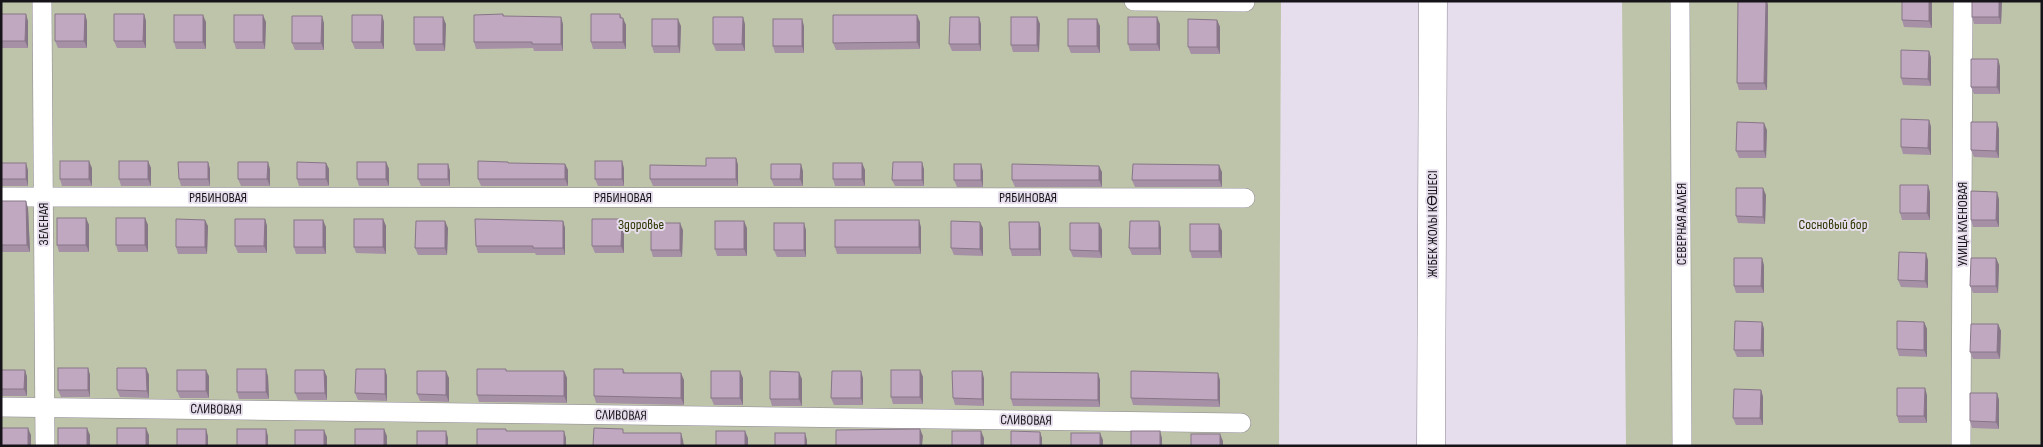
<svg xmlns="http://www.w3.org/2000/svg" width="2043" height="447" viewBox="0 0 2043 447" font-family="'Sofia Sans Condensed',sans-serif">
<rect width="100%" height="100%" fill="#e6deec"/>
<g fill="#bdc4a9">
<polygon points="1,1 1281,1 1279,446 1,446"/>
<polygon points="1622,1 2042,1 2042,446 1626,446"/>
</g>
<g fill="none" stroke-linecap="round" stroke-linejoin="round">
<defs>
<g id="minor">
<polyline points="42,1 45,446"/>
<polyline points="1134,1 1245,2"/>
<polyline points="1680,1 1682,446"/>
<polyline points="1,197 1245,198"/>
<polyline points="1,407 1241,423"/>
<polyline points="1961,446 1963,1"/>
</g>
<polyline id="trunk" points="1431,446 1433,1"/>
</defs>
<use href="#minor" stroke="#8f8795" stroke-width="20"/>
<use href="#trunk" stroke="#8f8795" stroke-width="29"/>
<use href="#minor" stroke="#fff" stroke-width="19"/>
<use href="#trunk" stroke="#fff" stroke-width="28"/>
</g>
<g fill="#a690a6">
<polygon points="1902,1 1932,1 1932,28 1904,27 1902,20"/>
<polygon points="1972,1 2002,1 2001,24 1974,24 1972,17"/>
<polygon points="1768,5 1767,90 1739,90 1737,83"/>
<polygon points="1,14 28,21 28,48 1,48"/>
<polygon points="85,14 87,21 87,48 58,48 55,41"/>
<polygon points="144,14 146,21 146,48 117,48 114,41"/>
<polygon points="503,14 504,16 563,24 563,51 534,51 533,48 476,49 474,42"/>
<polygon points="620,14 626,25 626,49 593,49 591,42"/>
<polygon points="382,15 384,22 384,49 355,49 352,42"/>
<polygon points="1037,17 1040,24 1039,52 1013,52 1011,45"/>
<polygon points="1217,20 1220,27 1220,54 1191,54 1188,47"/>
<polygon points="206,22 206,49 176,49 174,42"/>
<polygon points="266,22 265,49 236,49 234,42"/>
<polygon points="920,22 920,49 836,50 833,43"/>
<polygon points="324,23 324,50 295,50 292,43"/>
<polygon points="446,24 445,51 416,51 414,44"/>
<polygon points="745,24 745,51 716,51 713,44"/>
<polygon points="981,24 981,51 952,51 949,44"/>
<polygon points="1160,24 1160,51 1130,51 1128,44"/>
<polygon points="681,26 680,53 654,53 652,46"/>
<polygon points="804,26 804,53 775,53 773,46"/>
<polygon points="1100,26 1100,53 1071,53 1068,46"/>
<polygon points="1929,51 1931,58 1931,86 1903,85 1901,78"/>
<polygon points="2000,66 2000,94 1974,94 1971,87"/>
<polygon points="1929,120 1931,127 1931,155 1903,154 1901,147"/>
<polygon points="1999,129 1999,158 1974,157 1971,150"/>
<polygon points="1767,130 1766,158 1739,158 1736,151"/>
<polygon points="736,158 738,165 738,186 653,186 650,179 706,166"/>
<polygon points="148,161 151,168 151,186 121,186 119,179"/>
<polygon points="208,162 210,169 210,186 181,186 179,179"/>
<polygon points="386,162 389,169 389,186 359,186 357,179"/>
<polygon points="1,163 28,170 28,186 1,186"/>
<polygon points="326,163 329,169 329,186 299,186 297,179"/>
<polygon points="862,163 865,170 865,186 835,186 833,179"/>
<polygon points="448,164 450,171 450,186 421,186 418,179"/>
<polygon points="565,164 568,170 568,186 481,186 478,179"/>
<polygon points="92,168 92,186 62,186 60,179"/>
<polygon points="624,168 624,186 598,186 595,179"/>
<polygon points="270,169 270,186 241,186 238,179"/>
<polygon points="924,169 924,186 895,186 892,180"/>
<polygon points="803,171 803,186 774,186 771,179"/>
<polygon points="983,171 983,187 957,187 954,180"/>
<polygon points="1102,172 1102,187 1015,187 1012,180"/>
<polygon points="1222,172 1222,187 1135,187 1132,180"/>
<polygon points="1930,192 1930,220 1902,220 1900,213"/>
<polygon points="1766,195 1765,224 1738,223 1736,216"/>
<polygon points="1999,199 1999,227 1973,227 1971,220"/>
<polygon points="1,201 28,208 30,252 1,252"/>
<polygon points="86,218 89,225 89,252 59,252 57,245"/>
<polygon points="145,218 148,225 148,252 118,252 116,245"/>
<polygon points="265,219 267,226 267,253 238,253 235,246"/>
<polygon points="383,219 386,226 386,254 356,253 354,247"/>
<polygon points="563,221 565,228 565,255 536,255 535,253 478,253 476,246"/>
<polygon points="1039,222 1041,229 1041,256 1012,256 1010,249"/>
<polygon points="1099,223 1102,230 1102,258 1073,257 1070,250"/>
<polygon points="208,226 207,254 178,254 176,247"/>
<polygon points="624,226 624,253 595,253 592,246"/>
<polygon points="326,227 326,254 296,254 294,247"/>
<polygon points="921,227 921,254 837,254 835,247"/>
<polygon points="448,228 447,255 418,255 415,248"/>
<polygon points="747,228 747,256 717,256 715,249"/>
<polygon points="983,228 983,256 954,255 951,248"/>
<polygon points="1161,228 1161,255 1132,255 1129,248"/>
<polygon points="683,230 682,257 653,257 651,250"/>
<polygon points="806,230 806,257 777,257 774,250"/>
<polygon points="1222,231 1222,258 1192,258 1190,251"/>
<polygon points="1996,258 1999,265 1998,293 1973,293 1970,286"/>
<polygon points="1928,260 1928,288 1901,287 1898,280"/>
<polygon points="1764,265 1764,293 1736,293 1734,286"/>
<polygon points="1762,322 1764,329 1764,357 1737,357 1734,350"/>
<polygon points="1924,322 1927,329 1927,357 1899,356 1897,349"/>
<polygon points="1998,324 2001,331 2000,359 1973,359 1970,352"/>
<polygon points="88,368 90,375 90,397 61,397 58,390"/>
<polygon points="146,368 149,375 149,398 120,397 117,390"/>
<polygon points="385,369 387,376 387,401 358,400 355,393"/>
<polygon points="623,369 625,373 684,380 684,405 596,403 594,396"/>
<polygon points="1,370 25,370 27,377 27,396 1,396"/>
<polygon points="324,370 327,377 327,400 298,400 295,393"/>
<polygon points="920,370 923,377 923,404 893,404 891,397"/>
<polygon points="564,371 567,378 567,403 479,402 477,395"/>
<polygon points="1098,373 1100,380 1100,407 1013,406 1011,399"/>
<polygon points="209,376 209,398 180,398 177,391"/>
<polygon points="268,376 269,399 239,399 237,392"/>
<polygon points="449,378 449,402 420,401 417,394"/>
<polygon points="743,378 743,405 714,405 711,398"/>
<polygon points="863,378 863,405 834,405 831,398"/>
<polygon points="984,378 984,406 955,405 953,398"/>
<polygon points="802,379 802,406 772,406 770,399"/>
<polygon points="1220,380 1220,407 1133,405 1131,398"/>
<polygon points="1761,390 1763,397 1763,425 1736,425 1733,418"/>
<polygon points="1997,393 1999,400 1999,429 1972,428 1970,421"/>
<polygon points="1927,395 1927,423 1899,423 1897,416"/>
</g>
<g fill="#877687">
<polygon points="1766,1 1767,1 1768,5 1767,90 1764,83"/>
<polygon points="1929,1 1932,1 1932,28 1929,21"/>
<polygon points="1999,1 2002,1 2001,24 1999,17"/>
<polygon points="26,14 28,21 28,48 25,41"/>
<polygon points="85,14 87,21 87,48 84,41"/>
<polygon points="144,14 146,21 146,48 143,41"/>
<polygon points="203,15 206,22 206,49 203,42"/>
<polygon points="263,15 266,22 265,49 263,42"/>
<polygon points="382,15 384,22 384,49 381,42"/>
<polygon points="917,15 920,22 920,49 917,42"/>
<polygon points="322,16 324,23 324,50 321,43"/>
<polygon points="443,17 446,24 445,51 443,44"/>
<polygon points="561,17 563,24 563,51 561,44"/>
<polygon points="743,17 745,24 745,51 742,44"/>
<polygon points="979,17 981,24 981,51 979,44"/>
<polygon points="1037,17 1040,24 1039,52 1037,45"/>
<polygon points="1157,17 1160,24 1160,51 1157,44"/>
<polygon points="623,18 626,25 626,49 623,42"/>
<polygon points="678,19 681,26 680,53 678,46"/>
<polygon points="802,19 804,26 804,53 802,46"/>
<polygon points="1097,19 1100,26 1100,53 1097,46"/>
<polygon points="1217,20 1220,27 1220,54 1217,47"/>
<polygon points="1929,51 1931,58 1931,86 1928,79"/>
<polygon points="1998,59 2000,66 2000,94 1997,87"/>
<polygon points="1929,120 1931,127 1931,155 1928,148"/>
<polygon points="1997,122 1999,129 1999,158 1996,151"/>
<polygon points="1764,123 1767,130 1766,158 1764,151"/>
<polygon points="736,158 738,165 738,186 736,179"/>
<polygon points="89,161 92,168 92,186 89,179"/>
<polygon points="148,161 151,168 151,186 148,179"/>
<polygon points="622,161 624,168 624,186 622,179"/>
<polygon points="208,162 210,169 210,186 208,179"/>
<polygon points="268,162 270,169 270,186 267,179"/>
<polygon points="386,162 389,169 389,186 386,179"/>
<polygon points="922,162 924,169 924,186 922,180"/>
<polygon points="26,163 28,170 28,186 26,179"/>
<polygon points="326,163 329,169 329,186 326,179"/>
<polygon points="862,163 865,170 865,186 862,179"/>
<polygon points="448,164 450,171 450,186 448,179"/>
<polygon points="565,164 568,170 568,186 565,179"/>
<polygon points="801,164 803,171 803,186 800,179"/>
<polygon points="981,164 983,171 983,187 981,180"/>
<polygon points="1219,165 1222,172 1222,187 1219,180"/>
<polygon points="1099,166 1102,172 1102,187 1099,180"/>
<polygon points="1928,185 1930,192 1930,220 1927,213"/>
<polygon points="1763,188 1766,195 1765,224 1763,217"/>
<polygon points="1997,192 1999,199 1999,227 1996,220"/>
<polygon points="26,201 28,208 30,252 27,245"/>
<polygon points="86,218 89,225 89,252 86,245"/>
<polygon points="145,218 148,225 148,252 145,245"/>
<polygon points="265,219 267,226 267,253 264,246"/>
<polygon points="383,219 386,226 386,254 383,247"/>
<polygon points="622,219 624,226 624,253 621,246"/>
<polygon points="205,220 208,226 207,254 205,247"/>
<polygon points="323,220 326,227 326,254 323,247"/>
<polygon points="919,220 921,227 921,254 919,247"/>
<polygon points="445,221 448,228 447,255 445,248"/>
<polygon points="563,221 565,228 565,255 563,248"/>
<polygon points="744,221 747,228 747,256 744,249"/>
<polygon points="1159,221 1161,228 1161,255 1159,248"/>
<polygon points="980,222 983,228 983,256 980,249"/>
<polygon points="1039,222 1041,229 1041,256 1039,249"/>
<polygon points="680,223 683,230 682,257 680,250"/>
<polygon points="804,223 806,230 806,257 804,250"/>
<polygon points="1099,223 1102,230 1102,258 1099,251"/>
<polygon points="1219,224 1222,231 1222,258 1219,251"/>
<polygon points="1926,253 1928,260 1928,288 1925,281"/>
<polygon points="1762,258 1764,265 1764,293 1761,286"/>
<polygon points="1996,258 1999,265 1998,293 1996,286"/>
<polygon points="1762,322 1764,329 1764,357 1761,350"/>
<polygon points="1924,322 1927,329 1927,357 1924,350"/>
<polygon points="1998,324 2001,331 2000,359 1997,352"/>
<polygon points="88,368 90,375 90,397 88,390"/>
<polygon points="146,368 149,375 149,398 147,391"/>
<polygon points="266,369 268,376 269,399 266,392"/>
<polygon points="385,369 387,376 387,401 385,394"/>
<polygon points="25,370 27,377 27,396 24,389"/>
<polygon points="206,370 209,376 209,398 206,391"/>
<polygon points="324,370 327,377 327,400 325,393"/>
<polygon points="920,370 923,377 923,404 920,397"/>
<polygon points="446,371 449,378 449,402 446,395"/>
<polygon points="564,371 567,378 567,403 564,396"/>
<polygon points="740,371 743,378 743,405 740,398"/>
<polygon points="861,371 863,378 863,405 861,398"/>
<polygon points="982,371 984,378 984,406 982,399"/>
<polygon points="799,372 802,379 802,406 799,399"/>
<polygon points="681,373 684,380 684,405 681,398"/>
<polygon points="1098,373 1100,380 1100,407 1098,400"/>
<polygon points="1218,373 1220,380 1220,407 1218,400"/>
<polygon points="1925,388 1927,395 1927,423 1924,416"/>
<polygon points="1761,390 1763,397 1763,425 1760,418"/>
<polygon points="1997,393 1999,400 1999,429 1996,422"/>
<polygon points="28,428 31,435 31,446 28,446"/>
<polygon points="87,428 90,435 90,446 87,446"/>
<polygon points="146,428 149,435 149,446 146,446"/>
<polygon points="206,429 208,436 208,446 206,446"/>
<polygon points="266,429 268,436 268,446 266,446"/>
<polygon points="384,429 387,436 387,446 384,446"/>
<polygon points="920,429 923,436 922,446 920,446"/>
<polygon points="324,430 327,437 327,446 324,446"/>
<polygon points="446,431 448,438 448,446 446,446"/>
<polygon points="564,431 566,438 566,446 564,446"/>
<polygon points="745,431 748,438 748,446 745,446"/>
<polygon points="981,431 984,438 984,446 981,446"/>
<polygon points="1160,431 1162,438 1162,446 1160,446"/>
<polygon points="1040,432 1042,438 1042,446 1040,446"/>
<polygon points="681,433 683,440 684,446 681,446"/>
<polygon points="805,433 807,440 807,446 805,446"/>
<polygon points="1100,433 1103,440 1103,446 1100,446"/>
<polygon points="1220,434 1223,441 1223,446 1220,446"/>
</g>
<g fill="#c1a8c1" stroke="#877687">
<polygon points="1738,1 1766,1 1764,83 1737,83"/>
<polygon points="1902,1 1929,1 1929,21 1902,20"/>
<rect x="1972" y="1" width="27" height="16"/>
<polygon points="1,14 26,14 25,41 1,41"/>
<polygon points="55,14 85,14 84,41 55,41"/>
<polygon points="114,14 144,14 143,41 114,41"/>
<polygon points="503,14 503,16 561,17 561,44 532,44 532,42 474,42 474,15"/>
<polygon points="591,14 620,14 620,18 623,18 623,42 591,42"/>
<rect x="174" y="15" width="29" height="27"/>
<rect x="234" y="15" width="29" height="27"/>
<polygon points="352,15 382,15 381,42 352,42"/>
<polygon points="833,15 917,15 917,42 833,43"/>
<polygon points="292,16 322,16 321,43 292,43"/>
<rect x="414" y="17" width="29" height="27"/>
<polygon points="713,17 743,17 742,44 713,44"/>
<polygon points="950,17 979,17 979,44 949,44"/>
<rect x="1011" y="17" width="26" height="28"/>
<rect x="1128" y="17" width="29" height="27"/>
<rect x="652" y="19" width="26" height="27"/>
<rect x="773" y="19" width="29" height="27"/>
<rect x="1068" y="19" width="29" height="27"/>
<polygon points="1188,19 1217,20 1217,47 1188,47"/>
<polygon points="1901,50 1929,51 1928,79 1901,78"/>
<polygon points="1971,59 1998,59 1997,87 1971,87"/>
<polygon points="1901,119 1929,120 1928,148 1901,147"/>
<polygon points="1737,122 1764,123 1764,151 1736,151"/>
<polygon points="1971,122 1997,122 1996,151 1971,150"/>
<polygon points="706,158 736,158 736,179 650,179 650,165 706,166"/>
<rect x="60" y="161" width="29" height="18"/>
<rect x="119" y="161" width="29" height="18"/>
<polygon points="478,161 508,162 508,163 565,164 565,179 478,179"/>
<rect x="595" y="161" width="27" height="18"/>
<polygon points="178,162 208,162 208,179 179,179"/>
<polygon points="238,162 268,162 267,179 238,179"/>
<polygon points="297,162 326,163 326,179 297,179"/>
<rect x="357" y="162" width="29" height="17"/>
<polygon points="893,162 922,162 922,180 892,180"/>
<rect x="1" y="163" width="25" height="16"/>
<rect x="833" y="163" width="29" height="16"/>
<rect x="418" y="164" width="30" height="15"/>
<polygon points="771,164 801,164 800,179 771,179"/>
<rect x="954" y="164" width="27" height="16"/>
<polygon points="1012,164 1099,166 1099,180 1012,180"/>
<polygon points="1133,164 1219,165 1219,180 1132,180"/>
<polygon points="1900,185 1928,185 1927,213 1900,213"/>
<polygon points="1736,188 1763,188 1763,217 1736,216"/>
<polygon points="1971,191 1997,192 1996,220 1971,220"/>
<polygon points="1,201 26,201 27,245 1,245"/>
<rect x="57" y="218" width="29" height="27"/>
<rect x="116" y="218" width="29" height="27"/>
<polygon points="176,219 205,220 205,247 176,247"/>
<polygon points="235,219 265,219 264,246 235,246"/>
<rect x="354" y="219" width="29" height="28"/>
<polygon points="475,219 563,221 563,248 533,248 533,246 476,246"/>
<polygon points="592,219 622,219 621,246 592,246"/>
<rect x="294" y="220" width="29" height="27"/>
<rect x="835" y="220" width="84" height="27"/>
<polygon points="416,221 445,221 445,248 415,248"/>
<rect x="715" y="221" width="29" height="28"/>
<polygon points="951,221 980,222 980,249 951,248"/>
<polygon points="1130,221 1159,221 1159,248 1129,248"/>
<polygon points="1009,222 1039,222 1039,249 1010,249"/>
<rect x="651" y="223" width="29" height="27"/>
<rect x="774" y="223" width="30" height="27"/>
<polygon points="1070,223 1099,223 1099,251 1070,250"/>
<rect x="1190" y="224" width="29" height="27"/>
<polygon points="1899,252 1926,253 1925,281 1898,280"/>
<polygon points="1734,258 1762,258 1761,286 1734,286"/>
<polygon points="1971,258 1996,258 1996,286 1970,286"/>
<polygon points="1735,321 1762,322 1761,350 1734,350"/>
<polygon points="1897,321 1924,322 1924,350 1897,349"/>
<polygon points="1971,324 1998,324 1997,352 1970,352"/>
<rect x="58" y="368" width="30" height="22"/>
<polygon points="117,368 146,368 147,391 117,390"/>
<rect x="237" y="369" width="29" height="23"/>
<polygon points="356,369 385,369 385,394 355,393"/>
<polygon points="477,369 506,369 506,371 564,371 564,396 477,395"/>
<polygon points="594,369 623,369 623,373 681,373 681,398 594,396"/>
<polygon points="1,370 25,370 24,389 1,389"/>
<rect x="177" y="370" width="29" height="21"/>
<polygon points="295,370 324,370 325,393 295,393"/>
<rect x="891" y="370" width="29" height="27"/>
<polygon points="417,371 446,371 446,395 417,394"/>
<rect x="711" y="371" width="29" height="27"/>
<polygon points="770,371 799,372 799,399 770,399"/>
<polygon points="832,371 861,371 861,398 831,398"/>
<polygon points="952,371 982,371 982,399 953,398"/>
<polygon points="1131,371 1218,373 1218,400 1131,398"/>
<polygon points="1011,372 1098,373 1098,400 1011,399"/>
<polygon points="1897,388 1925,388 1924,416 1897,416"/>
<polygon points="1734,389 1761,390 1760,418 1733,418"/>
<polygon points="1970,393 1997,393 1996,422 1970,421"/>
<rect x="1" y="428" width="27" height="18"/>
<rect x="58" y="428" width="29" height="18"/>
<rect x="117" y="428" width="29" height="18"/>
<polygon points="594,428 623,429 623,433 681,433 681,446 593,446"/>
<rect x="177" y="429" width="29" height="17"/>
<rect x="237" y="429" width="29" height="17"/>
<rect x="355" y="429" width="29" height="17"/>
<polygon points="477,429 506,429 506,431 564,431 564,446 477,446"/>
<polygon points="920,429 920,446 836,446 836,430"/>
<rect x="295" y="430" width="29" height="16"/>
<rect x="417" y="431" width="29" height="15"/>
<rect x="716" y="431" width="29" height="15"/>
<rect x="952" y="431" width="29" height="15"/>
<polygon points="1011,431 1040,432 1040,446 1011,446"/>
<rect x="1131" y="431" width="29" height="15"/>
<rect x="775" y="433" width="30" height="13"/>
<rect x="1071" y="433" width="29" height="13"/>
<rect x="1191" y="434" width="29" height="12"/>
</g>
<g text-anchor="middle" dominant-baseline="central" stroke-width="4" stroke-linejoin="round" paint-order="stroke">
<g font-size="14" fill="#171419" stroke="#e6deec">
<text x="218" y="197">РЯБИНОВАЯ</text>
<text x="623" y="197">РЯБИНОВАЯ</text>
<text x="1028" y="197">РЯБИНОВАЯ</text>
<text transform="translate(43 224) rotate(-90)">ЗЕЛЕНАЯ</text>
<text transform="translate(1432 224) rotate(-90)">ЖІБЕК ЖОЛЫ КӨШЕСІ</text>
<text transform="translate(1681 224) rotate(-90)">СЕВЕРНАЯ АЛЛЕЯ</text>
<text transform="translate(1962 224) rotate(-90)">УЛИЦА КЛЕНОВАЯ</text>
<text transform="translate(216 409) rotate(1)">СЛИВОВАЯ</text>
<text transform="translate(621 415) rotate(1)">СЛИВОВАЯ</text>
<text transform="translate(1026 420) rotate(1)">СЛИВОВАЯ</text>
</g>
<g font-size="14" fill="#2d3600" stroke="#e6deec">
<text x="641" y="224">Здоровье</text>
<text x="1833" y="224">Сосновый бор</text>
</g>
</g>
<rect width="2043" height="447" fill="none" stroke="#171419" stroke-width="5"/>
</svg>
